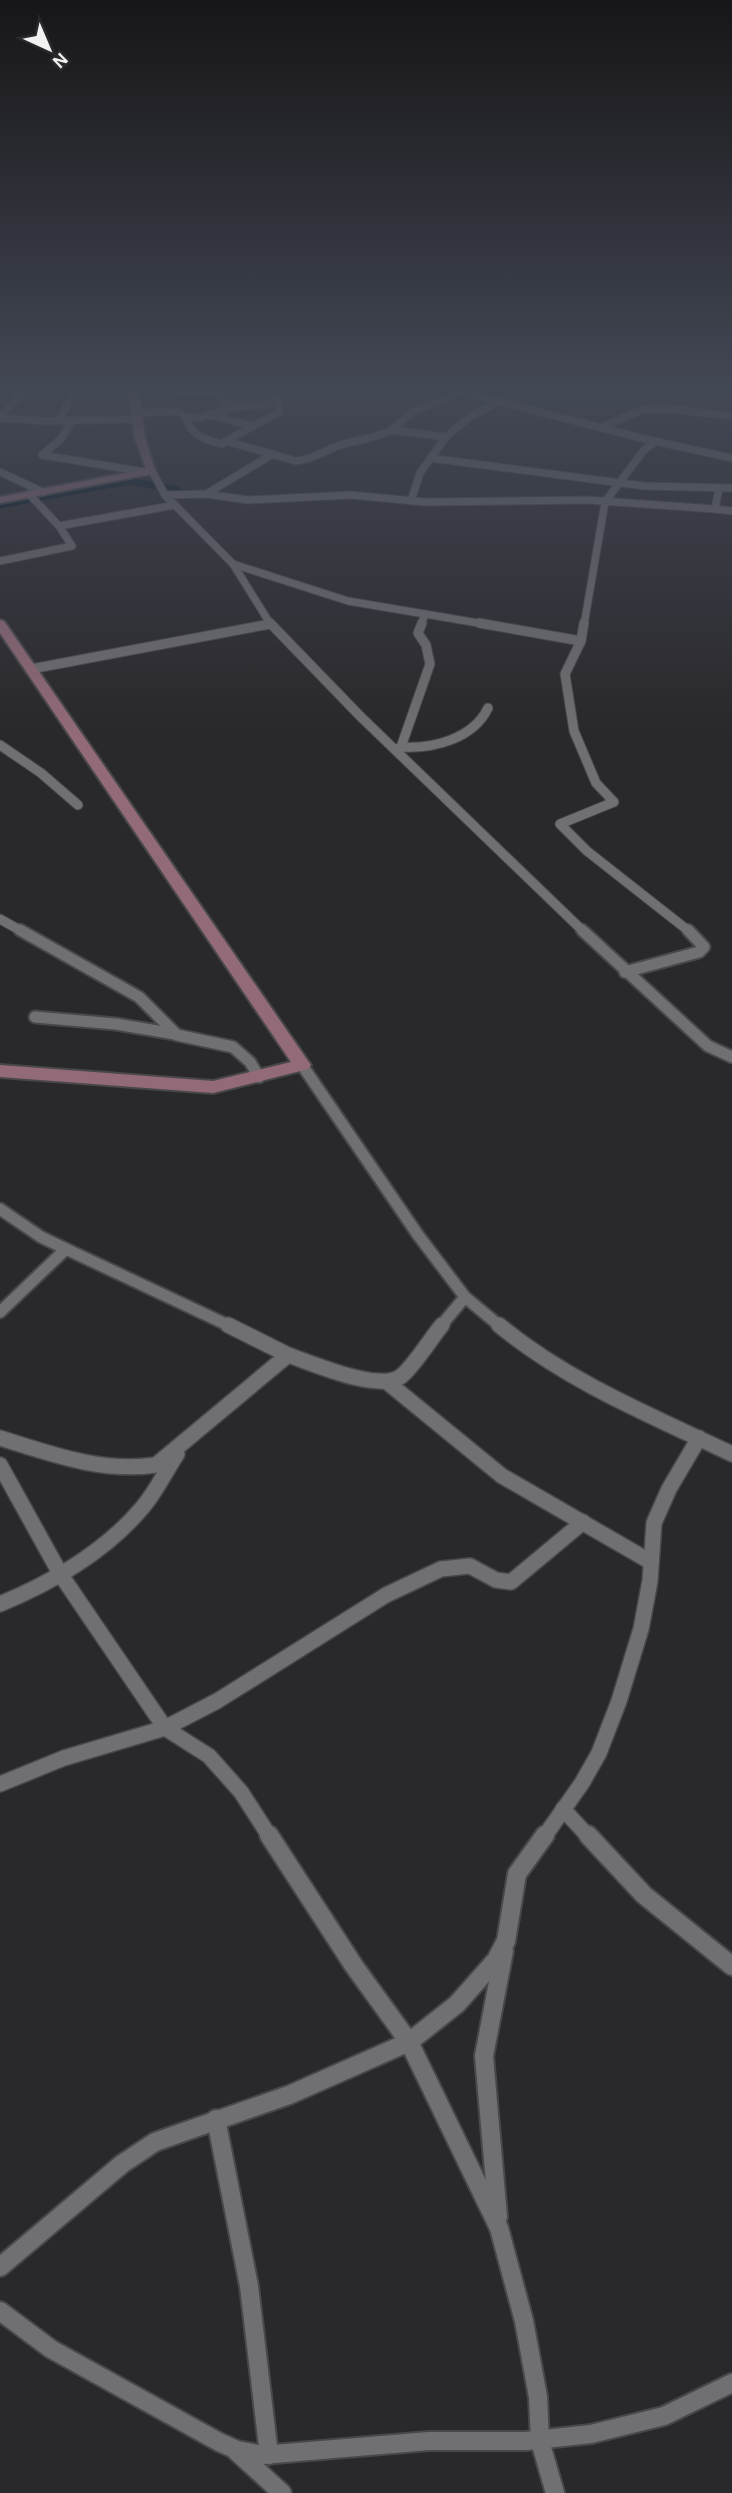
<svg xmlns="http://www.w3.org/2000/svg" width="732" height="2493" viewBox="0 0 732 2493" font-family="'Alegreya Sans',sans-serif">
<rect width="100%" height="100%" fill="#29282b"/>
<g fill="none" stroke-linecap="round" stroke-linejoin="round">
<g stroke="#001320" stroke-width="2">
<polyline points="467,390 545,403 584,401 644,407"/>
<polyline points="686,407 732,412"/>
</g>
<g stroke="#001320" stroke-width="7">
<polyline points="37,498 129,481 177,490"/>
<polyline points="0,505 31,499"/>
</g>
<defs>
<g id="street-far4">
<polyline points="452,386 470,394 645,439 732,458"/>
<polyline points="133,389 214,392 235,407"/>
<polyline points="138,413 178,411 185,417 199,418 235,407 268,404 283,395 283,386"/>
<path d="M211,415L253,426L226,441L296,461C312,460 323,451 338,446C356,439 373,440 391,430"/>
<polyline points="0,417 28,386"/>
<path d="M185,417C191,435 205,440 222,444L226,441"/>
<polyline points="0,418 43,421 139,419"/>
<polyline points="60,420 69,400 82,387"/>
<polyline points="72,420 61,439 42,455 145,472"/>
<polyline points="253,426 279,412 278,400"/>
<polyline points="600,428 644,409 671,409 732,416"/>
<polyline points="446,437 472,415 503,400"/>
<polyline points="430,458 644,486 732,488"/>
<polyline points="152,471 165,495 233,564 271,625"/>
<polyline points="0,472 43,492"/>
<polyline points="206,494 273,454"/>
<polyline points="165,495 206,494 248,500 351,495 425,502 587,500 715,509 719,488"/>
<polyline points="411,501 420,473 446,437 391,430 414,411 462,392"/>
<polyline points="715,509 732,511"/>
<polyline points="59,526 175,505"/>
<polyline points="0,561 72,546 59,526 29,494"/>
<polyline points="233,564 348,601 425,614"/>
<polyline points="264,625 270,624"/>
<polyline points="421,625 425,614 490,625"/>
<polyline points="584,625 605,502 644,450 655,442"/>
</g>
<g id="street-far3">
<polyline points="270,623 360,716 584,932"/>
<polyline points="479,623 581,641"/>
<polyline points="584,623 581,641 565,674 574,731 596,783 614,802 560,824 587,851 690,932"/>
<polyline points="31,669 270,624"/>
<polyline points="0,745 41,773 78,805"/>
<path d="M401,747C433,749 473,739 488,708"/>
<polyline points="396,749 401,747 430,664 426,645 418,633 422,623"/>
<polyline points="0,919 23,932"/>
</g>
<g id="street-far2">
<polyline points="20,930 139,997 177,1035 233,1047 250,1062 259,1077"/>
<polyline points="582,930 708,1046 732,1057"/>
<polyline points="625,972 699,952 704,947 688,930"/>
<polyline points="35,1017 116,1024 175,1034"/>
<polyline points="302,1065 418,1235 465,1297 501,1327"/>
<polyline points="0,1209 41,1237 66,1249"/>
<polyline points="0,1312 66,1249 232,1327"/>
<polyline points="440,1327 465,1297"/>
</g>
<g id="street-far1">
<polyline points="228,1325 288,1355"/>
<path d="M499,1325C568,1382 652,1416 732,1454"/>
<polyline points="387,1382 502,1476 651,1562"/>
<path d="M0,1438C51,1454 102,1473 156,1465L288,1355C312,1363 377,1392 400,1377C411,1370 432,1337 442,1325"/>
<polyline points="0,1465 61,1575 165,1728 209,1756 241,1792 270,1837"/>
<path d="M0,1604C53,1582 104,1553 142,1508C156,1492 165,1472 177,1454"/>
<polyline points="0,1784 64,1758 165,1728 217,1701 386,1595 441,1569 470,1566 496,1580 511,1582 583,1522"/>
<polyline points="563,1809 589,1837"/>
<polyline points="544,1837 582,1783 599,1753 619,1701 641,1629 650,1581 654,1523 669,1489 699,1438"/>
</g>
<g id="street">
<polyline points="545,1835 517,1874 506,1941 496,1960 457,2004 409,2042 499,2228 524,2321 538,2397 540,2441 555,2493"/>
<polyline points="588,1835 644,1895 732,1966"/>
<polyline points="216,2119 249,2286 269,2455"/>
<polyline points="498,2217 484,2056 504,1951"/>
<polyline points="0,2267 122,2164 155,2142 289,2095 409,2042 354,1966 269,1835"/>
<polyline points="0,2311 51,2349 219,2442 237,2450 262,2455 429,2441 526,2441 591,2434 664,2416 732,2383"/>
<polyline points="236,2451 282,2493"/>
</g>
<g id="secondary">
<polygon points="128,386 138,386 145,438 156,473 0,503 0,497 146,469 135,438"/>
<polygon points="0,620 4,621 308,1061 311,1065 308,1069 213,1093 0,1077 0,1065 213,1081 291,1062 0,633"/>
</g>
</defs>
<use href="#street-far4" stroke="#484749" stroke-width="9"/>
<use href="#street-far3" stroke="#484749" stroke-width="11"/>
<use href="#street-far2" stroke="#484749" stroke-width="15"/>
<use href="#street-far1" stroke="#484749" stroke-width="18"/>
<use href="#street" stroke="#484749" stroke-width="22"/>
<use href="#secondary" stroke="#484749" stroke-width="4"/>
<use href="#street-far4" stroke="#706f72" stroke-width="7"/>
<use href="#street-far3" stroke="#706f72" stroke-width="9"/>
<use href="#street-far2" stroke="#706f72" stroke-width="11"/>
<use href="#street-far1" stroke="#706f72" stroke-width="15"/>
<use href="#street" stroke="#706f72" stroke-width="18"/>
<use href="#secondary" fill="#936a78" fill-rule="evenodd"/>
</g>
<linearGradient id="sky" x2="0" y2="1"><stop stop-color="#171618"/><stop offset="0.53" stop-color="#434855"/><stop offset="1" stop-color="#434855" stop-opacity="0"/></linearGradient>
<rect width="732" height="735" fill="url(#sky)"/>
<g transform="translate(49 49) rotate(136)" stroke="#29282b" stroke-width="5" paint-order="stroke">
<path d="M0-5L12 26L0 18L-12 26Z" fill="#f2f1f2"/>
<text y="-10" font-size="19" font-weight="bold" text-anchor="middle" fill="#f2f1f2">N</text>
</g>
</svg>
